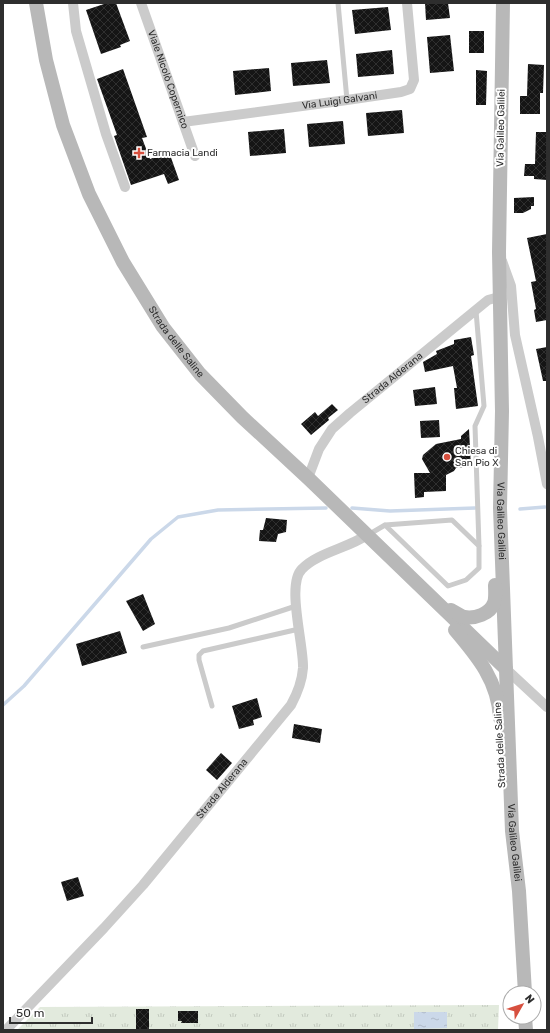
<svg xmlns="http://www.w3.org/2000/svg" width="550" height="1033" viewBox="0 0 550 1033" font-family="Rubik,sans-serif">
<defs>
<pattern id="grass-tufts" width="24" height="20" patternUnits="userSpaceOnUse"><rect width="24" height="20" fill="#e2eadd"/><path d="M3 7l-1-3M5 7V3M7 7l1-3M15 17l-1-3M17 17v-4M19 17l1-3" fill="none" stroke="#c2c9be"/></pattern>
<pattern id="water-ripples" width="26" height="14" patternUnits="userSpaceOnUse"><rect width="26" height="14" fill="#cbd8e9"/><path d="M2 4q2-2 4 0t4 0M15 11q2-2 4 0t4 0" fill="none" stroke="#afbac8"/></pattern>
<pattern id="building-cross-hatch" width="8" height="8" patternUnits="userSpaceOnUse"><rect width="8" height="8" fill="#151515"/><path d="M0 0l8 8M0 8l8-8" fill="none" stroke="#2f2f2f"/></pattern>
</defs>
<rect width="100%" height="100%" fill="#fff"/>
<polygon fill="url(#grass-tufts)" points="499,1005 498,1030 17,1030 40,1007"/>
<polygon fill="url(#water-ripples)" points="414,1012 447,1012 447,1028 414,1029"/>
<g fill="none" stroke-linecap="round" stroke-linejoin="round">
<g stroke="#cbd8e9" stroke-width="3.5">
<polyline points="352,508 390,511 475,508"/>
<polyline points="520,509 545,507"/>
<polyline points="3,705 24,686 151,539 178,517 218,510 326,508"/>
</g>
</g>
<g fill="url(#building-cross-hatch)">
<polygon points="107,3 116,3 130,41 120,45 121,47 101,54 86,10"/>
<polygon points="425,3 448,3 450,18 426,20"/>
<polygon points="388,7 391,30 355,34 352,10"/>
<rect x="469" y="31" width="15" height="22"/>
<polygon points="450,35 454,71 430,73 427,37"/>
<polygon points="392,50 394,74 358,77 356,54"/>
<polygon points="327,60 330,83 293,86 291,63"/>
<polygon points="528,64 544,65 543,93 540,93 540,114 520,114 520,96 527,96"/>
<polygon points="269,68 271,91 235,95 233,71"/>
<polygon points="123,69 147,137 142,138 150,159 169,152 179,180 168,184 164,174 131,185 114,136 117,135 97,79"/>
<polygon points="476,70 487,71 486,105 476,105"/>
<polygon points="402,110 404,133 368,136 366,113"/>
<polygon points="343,121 345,144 309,147 307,124"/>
<polygon points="284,129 286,153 250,156 248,132"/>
<polygon points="536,132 547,132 547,180 534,179 534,176 524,176 525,164 535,164"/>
<polygon points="534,197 534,206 531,206 531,209 523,213 514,213 514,198"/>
<polygon points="547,234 547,320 536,322 534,310 536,309 531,282 536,281 527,238"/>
<polygon points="471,337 474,355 471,356 478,406 456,409 454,388 457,388 453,366 425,372 423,362 437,354 436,351 454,344 454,340"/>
<polygon points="547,347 547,381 543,381 536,349"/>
<polygon points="435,387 437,404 415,406 413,390"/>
<polygon points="332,404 338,410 328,418 329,420 311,435 301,424 315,412 318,416"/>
<polygon points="439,420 440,437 421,438 420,421"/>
<polygon points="469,429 471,467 456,468 454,471 446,475 446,491 424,492 424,497 415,498 414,473 430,473 422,459 423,455 436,444 461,439 461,436"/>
<polygon points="266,518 287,520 286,532 278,534 276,542 259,541 260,530 263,530"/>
<polygon points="143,594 155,624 143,631 126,601"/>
<polygon points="120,631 127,653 82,666 76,644"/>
<polygon points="257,698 262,717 253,720 254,725 239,729 232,706"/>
<polygon points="294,724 322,729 320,743 292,738"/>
<polygon points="221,753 232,763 217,780 206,770"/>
<polygon points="78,877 84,896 67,901 61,882"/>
<rect x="136" y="1009" width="13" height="21"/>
<polygon points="178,1011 198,1011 198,1023 181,1023 182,1021 178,1021"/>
</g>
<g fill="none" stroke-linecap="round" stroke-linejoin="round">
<g stroke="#cbcbcb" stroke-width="5">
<polyline points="338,3 347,100"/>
<polyline points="476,311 484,406 475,426 479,546"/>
<polyline points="368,535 385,525 452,520 479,546 479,568 466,580 448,586 385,525"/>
<polyline points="143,647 229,628 296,606"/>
<polyline points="212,706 199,660 199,655 203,651 299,629"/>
</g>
<g stroke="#cbcbcb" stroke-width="10">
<polyline points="73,3 76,31 106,134 125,187"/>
<path id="s1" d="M141,3L195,156"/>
<path id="s2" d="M183,122L347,100L401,92L410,89L414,80L407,3"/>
<polyline points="502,261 511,286 515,335 538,437 547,484"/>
<path id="s3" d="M308,478L319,449L332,429L350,413L488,300L499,297"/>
<polyline points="506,669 547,707"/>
<path id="s4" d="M6,1030L104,928L143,885L291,705C297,694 302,682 303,668C304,645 286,584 302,569C317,553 348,548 367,535"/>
</g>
<g stroke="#b8b8b8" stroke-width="14">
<path id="s5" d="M36,3L46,60L63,125L89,194L123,262L163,327L200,374L242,417L308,478L506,669"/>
<path id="s6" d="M503,3L499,252L502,411L500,508L512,831L519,891L525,993"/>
<path d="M451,610C455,612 460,616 464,617C475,619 490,614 494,603C496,598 495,591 495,585"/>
<path d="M455,630C478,657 498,681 500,718"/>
<polyline points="525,1017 526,1030"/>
</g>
</g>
<g fill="#d7503f" stroke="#fff" stroke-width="1.5">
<path d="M137 147h4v4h4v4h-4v4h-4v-4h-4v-4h4z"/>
<circle cx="447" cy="457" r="4"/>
</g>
<g text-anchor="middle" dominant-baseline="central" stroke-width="4" stroke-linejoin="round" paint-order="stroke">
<g font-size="10" fill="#2e2e2e" stroke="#fff">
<text stroke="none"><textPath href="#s1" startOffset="81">Viale Nicolò Copernico</textPath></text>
<text stroke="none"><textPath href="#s2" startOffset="158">Via Luigi Galvani</textPath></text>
<text transform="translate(501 128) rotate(-89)">Via Galileo Galilei</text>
<text stroke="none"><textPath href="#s5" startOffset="371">Strada delle Saline</textPath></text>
<text stroke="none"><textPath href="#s3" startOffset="134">Strada Alderana</textPath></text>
<text stroke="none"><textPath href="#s6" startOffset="518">Via Galileo Galilei</textPath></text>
<text transform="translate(500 745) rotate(-93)">Strada delle Saline</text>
<text stroke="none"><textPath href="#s4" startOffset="324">Strada Alderana</textPath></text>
<text stroke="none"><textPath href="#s6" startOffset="840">Via Galileo Galilei</textPath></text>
</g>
<g font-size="10" fill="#2e2e2e" stroke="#fff" text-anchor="start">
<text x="147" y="153">Farmacia Landi</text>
<text x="455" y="451">Chiesa di<tspan x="455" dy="12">San Pio X</tspan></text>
</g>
</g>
<rect width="550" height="1033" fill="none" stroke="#2e2e2e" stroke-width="8"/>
<g transform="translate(522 1005) rotate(51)"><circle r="19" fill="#ffffff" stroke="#ababab"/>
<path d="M0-3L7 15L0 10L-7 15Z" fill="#d7503f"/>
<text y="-6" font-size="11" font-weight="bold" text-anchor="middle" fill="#2e2e2e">N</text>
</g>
<path d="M10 1017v6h82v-6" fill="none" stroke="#2e2e2e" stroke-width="2"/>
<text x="16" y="1017" font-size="12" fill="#2e2e2e" stroke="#ffffff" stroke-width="3" paint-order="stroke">50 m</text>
</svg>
